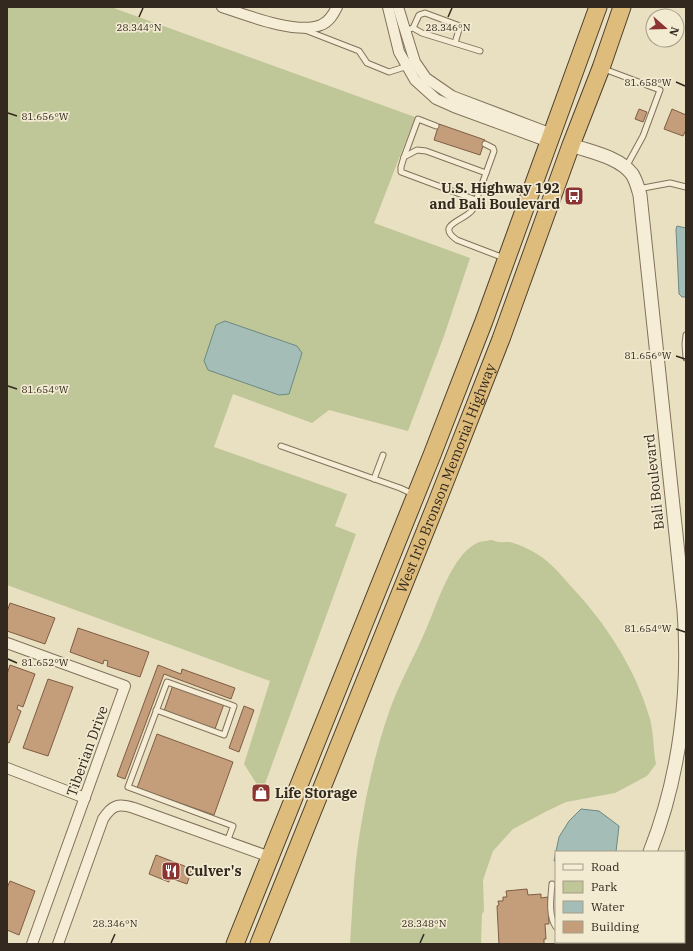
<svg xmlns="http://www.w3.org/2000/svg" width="693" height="951" viewBox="0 0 693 951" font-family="'IBM Plex Serif',serif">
<rect width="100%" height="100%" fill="#e9e0c2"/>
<g fill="#bfc697">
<polygon points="7,7 111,7 415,117 374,223 470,258 444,336 408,431 329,410 312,423 233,394 214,447 347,494 335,526 356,534 262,792 244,764 270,681 7,585"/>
<path d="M492,540C498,543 502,542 509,542C516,543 526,548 532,551C547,559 557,570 568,583C605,622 635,667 650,719C654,734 653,749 656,764L647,776L615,793L566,802L547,811L513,829L493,851L483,880L484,911L482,914L481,944H350C352,916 353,887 356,860C362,812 373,758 389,712C399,683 415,656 427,627C438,602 452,555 477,543C481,541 487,541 492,540Z"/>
</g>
<g fill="#a4bdb6" stroke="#6c8984">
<polygon points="677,226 686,228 686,297 682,297 679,294 676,229"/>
<polygon points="225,321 297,346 302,353 289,394 279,395 208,370 204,361 216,325"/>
<polygon points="581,809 599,811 619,826 616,852 556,852 556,862 554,861 559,837 569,821"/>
</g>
<g fill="#c49d7b" stroke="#7f5d43">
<polygon points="639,109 647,112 643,122 635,119"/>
<polygon points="672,109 686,115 686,130 683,136 664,129"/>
<polygon points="439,124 485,140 480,155 434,140"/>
<polygon points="10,603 55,618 45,644 7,631 7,612"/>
<polygon points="78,628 149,652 140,677 107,666 108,661 104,660 103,664 70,652"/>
<polygon points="10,665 35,674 23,707 18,705 17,709 21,711 9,743 7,742 7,674"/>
<polygon points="158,665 181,674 182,669 235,688 231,699 164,674 125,779 117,776"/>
<polygon points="48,679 73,687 48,756 23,748"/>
<polygon points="173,685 224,704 215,729 164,711"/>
<polygon points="244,706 254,710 239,752 229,748"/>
<polygon points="157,734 233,762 214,815 137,788"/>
<polygon points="156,855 192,869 187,884 170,878 169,882 149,874"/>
<polygon points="10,881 35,891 19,935 7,930 7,888"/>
<polygon points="527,889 528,895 541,894 541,898 548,897 549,924 545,924 546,939 544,939 544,944 499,944 497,906 499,905 498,901 503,901 503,897 507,897 506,891"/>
</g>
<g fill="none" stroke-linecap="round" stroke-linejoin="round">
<defs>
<g id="service">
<polyline points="413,28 419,15 425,13 460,26 455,43"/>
<polyline points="305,30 359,51 367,63 389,72 408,66"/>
<polyline points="404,31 413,28 422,33 480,51"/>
<polyline points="604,69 660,90 643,136 626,167"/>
<polyline points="485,144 493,148 494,151 486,173"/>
<polyline points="404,157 418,119 436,126"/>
<polyline points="638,189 670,183 686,187"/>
<path d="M476,200L401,172V167L404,157L417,150L426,151L486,173L473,209C466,221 434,224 457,240L504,258"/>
<polyline points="686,335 685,344 686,358"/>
<polyline points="281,446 400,488 413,494"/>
<polyline points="374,479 383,455"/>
<polyline points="156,710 224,735 234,706 167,682 128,787 233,826 227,842"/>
<path d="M552,884C551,897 548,916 556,927"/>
<polyline points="580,942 583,944"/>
</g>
<g id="minor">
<path d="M222,7C246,15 297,35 321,25C329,22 333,15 337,7"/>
<polyline points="388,7 399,52 415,80 436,99 454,107 549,142"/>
<polyline points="398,7 415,62 426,78 452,96 552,134"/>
<polyline points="7,643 125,686 32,944"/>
<polyline points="7,768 85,798"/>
<path d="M58,944L103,819C112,805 118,803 134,808L270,857"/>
</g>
<g id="tertiary">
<path d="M571,145C591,152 619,157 632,174C636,180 638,188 640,195L684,610C690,691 680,776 650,852"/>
<polyline points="606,944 607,942"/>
</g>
<g id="trunk">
<polyline points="235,944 432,455 484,321 598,7"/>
<path id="s1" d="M259,944L437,502L501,339L571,145L601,68L622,7"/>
</g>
</defs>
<use href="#service" stroke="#82715b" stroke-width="7"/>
<use href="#minor" stroke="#82715b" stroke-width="12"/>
<use href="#tertiary" stroke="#82715b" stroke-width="15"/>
<use href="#trunk" stroke="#50402f" stroke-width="19"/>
<use href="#service" stroke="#f5edd5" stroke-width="5"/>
<use href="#minor" stroke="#f5edd5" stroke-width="10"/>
<use href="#tertiary" stroke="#f5edd5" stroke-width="13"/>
<use href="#trunk" stroke="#debc7c" stroke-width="17"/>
</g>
<path fill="none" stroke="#33291e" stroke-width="1.5" d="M139,17L143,8M448,17L452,8M676,82L685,86M8,113L17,116M676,356L685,359M8,386L17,389M676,629L685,632M8,659L17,663M111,943L115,934M420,943L424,934"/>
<defs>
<symbol id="bus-square" viewBox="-11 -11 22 22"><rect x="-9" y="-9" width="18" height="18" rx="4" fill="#8b3431" stroke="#f2ead1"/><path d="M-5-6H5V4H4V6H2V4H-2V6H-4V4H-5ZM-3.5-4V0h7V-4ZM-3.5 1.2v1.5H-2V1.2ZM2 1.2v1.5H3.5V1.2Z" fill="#fff"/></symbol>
<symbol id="shop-square" viewBox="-11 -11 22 22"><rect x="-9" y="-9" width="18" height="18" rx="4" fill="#8b3431" stroke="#f2ead1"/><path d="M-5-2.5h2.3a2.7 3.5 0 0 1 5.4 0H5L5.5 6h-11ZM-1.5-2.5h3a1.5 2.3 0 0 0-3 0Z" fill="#fff"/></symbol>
<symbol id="restaurant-square" viewBox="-11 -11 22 22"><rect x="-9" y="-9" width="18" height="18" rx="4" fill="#8b3431" stroke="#f2ead1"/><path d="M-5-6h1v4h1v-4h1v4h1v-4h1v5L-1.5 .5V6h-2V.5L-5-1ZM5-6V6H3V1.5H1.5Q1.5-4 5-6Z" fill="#fff"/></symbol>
</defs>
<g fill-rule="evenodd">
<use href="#bus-square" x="563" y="185" width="22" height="22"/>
<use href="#shop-square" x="250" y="782" width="22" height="22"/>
<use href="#restaurant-square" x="160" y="860" width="22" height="22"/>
</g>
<g text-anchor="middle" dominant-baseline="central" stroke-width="3.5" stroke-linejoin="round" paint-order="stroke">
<g font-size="14" font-weight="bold" fill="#33291e" stroke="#f2ead1" text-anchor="start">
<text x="560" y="188" text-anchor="end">U.S. Highway 192<tspan x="560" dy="16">and Bali Boulevard</tspan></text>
<text x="275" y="793">Life Storage</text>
<text x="185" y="871">Culver's</text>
</g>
<g font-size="14" fill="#33291e" stroke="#f2ead1">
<text stroke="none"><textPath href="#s1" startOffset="502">West Irlo Bronson Memorial Highway</textPath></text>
<text transform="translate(654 482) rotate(-96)">Bali Boulevard</text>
<text transform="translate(87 751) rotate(-70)">Tiberian Drive</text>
</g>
</g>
<g font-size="10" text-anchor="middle" fill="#33291e" stroke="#f2ead1" stroke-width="3.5" stroke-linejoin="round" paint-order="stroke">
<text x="139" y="31">28.344°N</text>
<text x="448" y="31">28.346°N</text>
<text x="648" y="86">81.658°W</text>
<text x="45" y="120">81.656°W</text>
<text x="648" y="359">81.656°W</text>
<text x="45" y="393">81.654°W</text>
<text x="648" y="632">81.654°W</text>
<text x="45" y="666">81.652°W</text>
<text x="115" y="927">28.346°N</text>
<text x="424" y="927">28.348°N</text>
</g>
<rect width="693" height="951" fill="none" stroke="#33291e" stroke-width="16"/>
<rect x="555" y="851" width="130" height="92" fill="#f2ead1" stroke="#a69d89"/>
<rect x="563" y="864" width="20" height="6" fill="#f5edd5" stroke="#a69d89"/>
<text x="591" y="871" font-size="12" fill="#33291e">Road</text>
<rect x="563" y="881" width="20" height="12" fill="#bfc697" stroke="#a69d89"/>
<text x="591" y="891" font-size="12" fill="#33291e">Park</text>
<rect x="563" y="901" width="20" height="12" fill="#a4bdb6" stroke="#a69d89"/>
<text x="591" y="911" font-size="12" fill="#33291e">Water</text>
<rect x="563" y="921" width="20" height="12" fill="#c49d7b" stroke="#a69d89"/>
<text x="591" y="931" font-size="12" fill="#33291e">Building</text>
<g transform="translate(665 28) rotate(110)"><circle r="19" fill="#f2ead1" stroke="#a69d89"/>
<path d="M0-3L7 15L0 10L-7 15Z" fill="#8b3431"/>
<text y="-6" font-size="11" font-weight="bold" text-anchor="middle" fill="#33291e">N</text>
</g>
</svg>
